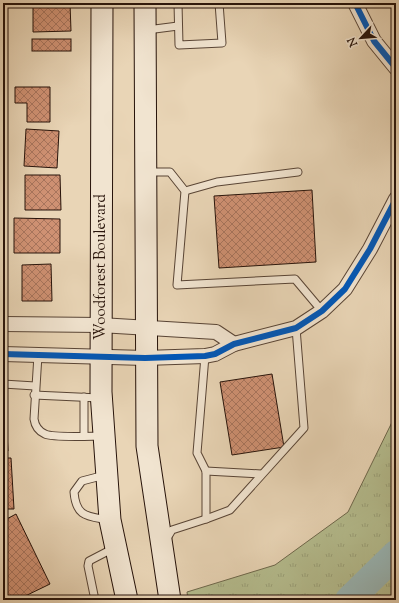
<svg xmlns="http://www.w3.org/2000/svg" width="399" height="603" viewBox="0 0 399 603" font-family="'Sorts Mill Goudy',serif">
<defs>
<pattern id="grass-tufts" width="24" height="20" patternUnits="userSpaceOnUse"><rect width="24" height="20" fill="#b5bd8f"/><path d="M3 7l-1-3M5 7V3M7 7l1-3M15 17l-1-3M17 17v-4M19 17l1-3" fill="none" stroke="#9ca27a"/></pattern>
<pattern id="building-cross-hatch" width="8" height="8" patternUnits="userSpaceOnUse"><rect width="8" height="8" fill="#cf9173"/><path d="M0 0l8 8M0 8l8-8" fill="none" stroke="#a8755d"/></pattern>
</defs>
<rect width="100%" height="100%" fill="#e9d5b6"/>
<filter id="stains"><feTurbulence type="fractalNoise" baseFrequency=".005" numOctaves="4"/><feColorMatrix values="0 0 0 0 .2 0 0 0 0 .09 0 0 0 0 .02 0 0 0 .5 -.17"/></filter>
<radialGradient id="worn" r=".72"><stop offset=".6" stop-color="#630" stop-opacity="0"/><stop offset="1" stop-color="#630" stop-opacity=".3"/></radialGradient>
<polygon fill="url(#grass-tufts)" stroke="#6e684c" points="396,414 396,600 188,600 187,592 275,565 348,512"/>
<g fill="none" stroke-linecap="round" stroke-linejoin="round">
<polyline stroke="#9ab7b6" stroke-width="28" points="349,600 396,554"/>
</g>
<g fill="url(#building-cross-hatch)" stroke="#27130a">
<polygon points="33,3 70,3 71,31 33,32"/>
<rect x="32" y="39" width="39" height="12"/>
<polygon points="15,87 50,87 50,122 27,122 27,103 15,103"/>
<polygon points="26,129 59,131 57,168 24,166"/>
<polygon points="25,175 60,175 61,210 25,210"/>
<polygon points="312,190 316,262 219,268 214,196"/>
<polygon points="14,218 60,219 60,253 14,253"/>
<polygon points="51,264 52,301 22,301 22,265"/>
<polygon points="272,374 284,447 232,455 220,382"/>
<polygon points="3,396 5,396 8,451 3,451"/>
<polygon points="3,458 11,458 14,509 3,509"/>
<polygon points="16,514 50,584 17,600 8,600 3,590 3,521"/>
</g>
<g fill="none" stroke-linecap="round" stroke-linejoin="round">
<defs>
<g id="lane">
<polyline points="178,3 179,45 222,43 219,3"/>
<polyline points="147,30 178,26"/>
<polyline points="147,172 170,172 185,191 177,285 295,279 322,311"/>
<polyline points="185,191 217,182 298,172"/>
<path d="M38,355L34,419C35,426 38,431 45,434C53,438 91,436 103,436"/>
<polyline points="205,356 197,453 206,471 206,519"/>
<polyline points="3,384 35,386"/>
<polyline points="34,395 99,398"/>
<polyline points="84,436 84,397"/>
<polyline points="206,471 261,474"/>
<path d="M105,475L82,481L74,492C76,517 87,516 108,520"/>
<polyline points="166,540 172,530 206,519 230,510 304,428 296,328"/>
<polyline points="95,600 88,566 89,561 114,548"/>
</g>
<g id="street">
<polyline points="355,3 374,41 396,68"/>
<polyline points="3,324 100,325 216,332 234,344"/>
<polyline points="3,354 145,358 205,356 215,354 234,344 296,328 322,311 345,289 370,249 396,199"/>
</g>
<g id="secondary">
<polyline points="102,3 101,392 110,520 127,600"/>
<polyline points="145,3 147,446 170,600"/>
</g>
</defs>
<use href="#lane" stroke="#584435" stroke-width="9"/>
<use href="#street" stroke="#584435" stroke-width="16"/>
<use href="#secondary" stroke="#27130a" stroke-width="23"/>
<use href="#lane" stroke="#f1e4d0" stroke-width="7"/>
<use href="#street" stroke="#f1e4d0" stroke-width="14"/>
<use href="#secondary" stroke="#f1e4d0" stroke-width="21"/>
<defs>
<g id="cycleway">
<polyline points="355,3 374,41 396,68"/>
<polyline points="3,354 145,358 205,356 215,354 234,344 296,328 322,311 345,289 370,249 396,199"/>
</g>
</defs>
<use href="#cycleway" stroke="#f1e4d0" stroke-width="8"/>
<use href="#cycleway" stroke="#0057b8" stroke-width="6"/>
</g>
<g text-anchor="middle" dominant-baseline="central" stroke-width="3" stroke-linejoin="round" paint-order="stroke">
<g font-size="15" fill="#27130a" stroke="#f1e4d0">
<text transform="translate(101 267) rotate(-90)">Woodforest Boulevard</text>
</g>
</g>
<rect width="399" height="603" fill="none" stroke="#e9d5b6" stroke-width="16"/>
<rect x="4" y="4" width="391" height="595" fill="none" stroke="#27130a" stroke-width="2"/>
<rect x="8" y="8" width="383" height="587" fill="none" stroke="#27130a"/>
<g transform="translate(361 38) rotate(244)" stroke="#f1e4d0" stroke-width="3" paint-order="stroke">
<path d="M0-3L7 15L0 10L-7 15Z" fill="#27130a"/>
<text y="-6" font-size="11" font-weight="bold" text-anchor="middle" fill="#27130a">N</text>
</g>
<rect width="100%" height="100%" filter="url(#stains)"/>
<rect width="100%" height="100%" fill="url(#worn)"/>
</svg>
